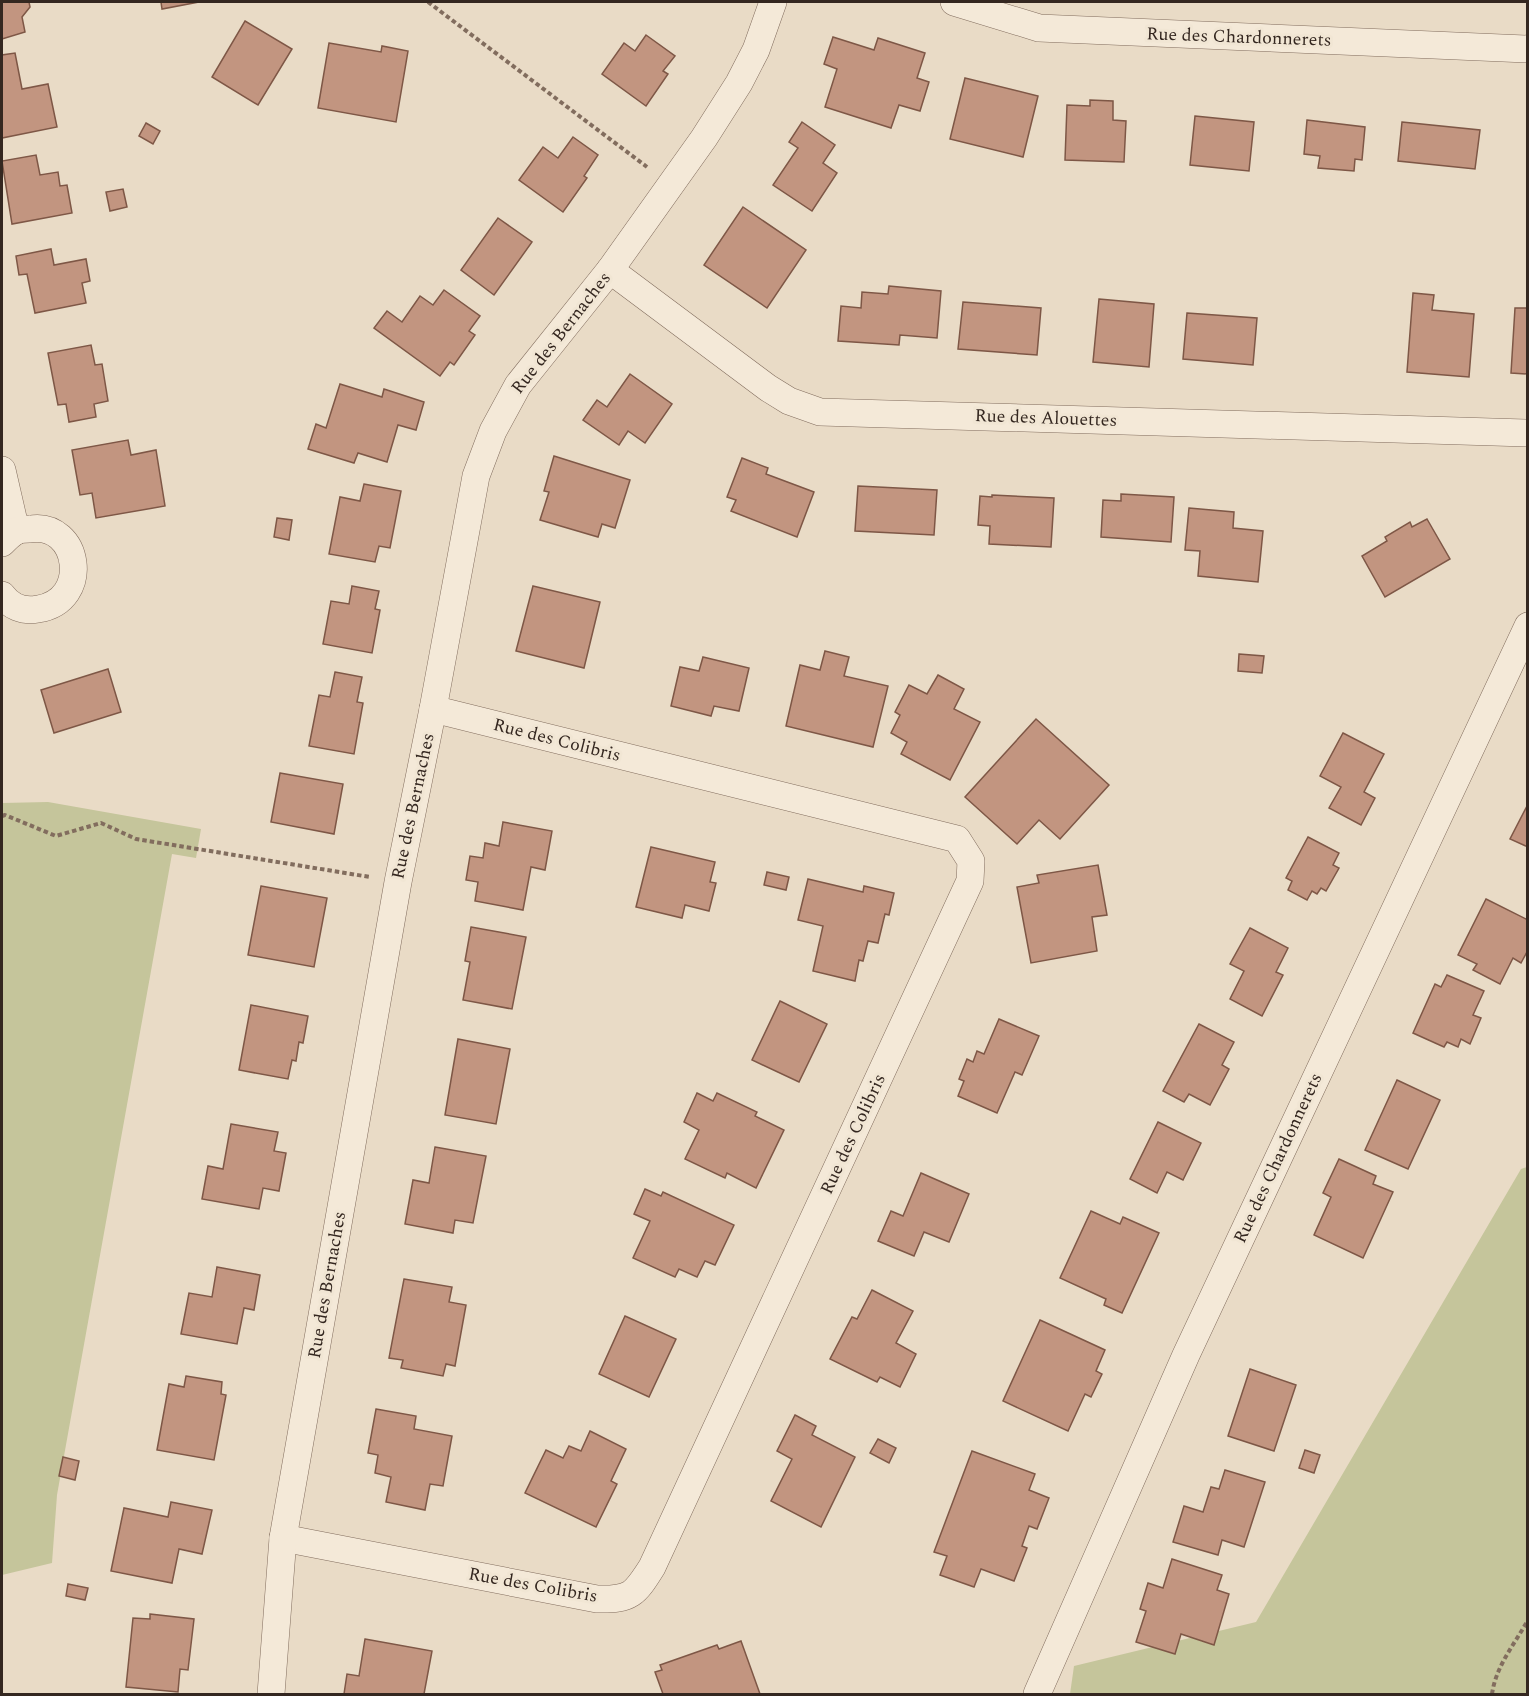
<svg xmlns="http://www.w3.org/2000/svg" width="1529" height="1696" viewBox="0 0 1529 1696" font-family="Spectral,serif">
<rect width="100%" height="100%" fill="#e9dbc6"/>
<g fill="#c5c59b">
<polygon points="48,802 201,829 196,858 172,854 57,1495 52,1563 2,1575 2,803"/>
<polygon points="1527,1167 1527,1694 1070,1694 1074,1666 1256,1622 1521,1169"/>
</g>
<g fill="#c29580" stroke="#7e5746" stroke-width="1.5">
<polygon points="2,2 29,2 30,7 22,17 25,32 2,39"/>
<polygon points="161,2 199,2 162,9"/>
<polygon points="245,21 292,49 258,105 212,77"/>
<polygon points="646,35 675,56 663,71 668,74 646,106 602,74 624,43 635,51"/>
<polygon points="833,37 874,50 878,38 925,53 917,78 929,82 920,111 899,105 891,128 825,107 837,69 824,64"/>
<polygon points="329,43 381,52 382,46 408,51 396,122 318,108"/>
<polygon points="15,53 22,89 48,84 57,127 2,138 2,55"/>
<polygon points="965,78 1038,96 1023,157 950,139"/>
<polygon points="1090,100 1113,101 1113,120 1126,121 1124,162 1065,160 1067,105 1090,106"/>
<polygon points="1195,116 1254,122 1249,171 1190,165"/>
<polygon points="1307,120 1365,127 1362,160 1355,159 1354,171 1318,168 1320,156 1304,154"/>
<polygon points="802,122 835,145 823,163 837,173 812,211 773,185 798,148 789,142"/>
<polygon points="1402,122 1480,130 1475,169 1398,161"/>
<polygon points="146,123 160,131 153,144 139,136"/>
<polygon points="573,137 598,155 584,176 587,178 563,212 519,180 543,147 558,158"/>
<polygon points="36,155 40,175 58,172 60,186 67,185 72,213 12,224 2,161"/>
<polygon points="123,189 127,207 110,211 106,192"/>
<polygon points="743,207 806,250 767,308 704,265"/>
<polygon points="498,218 532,242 494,295 461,270"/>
<polygon points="51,249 54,265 86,259 90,281 82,283 86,303 35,313 27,274 19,275 16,256"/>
<polygon points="889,286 941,291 937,338 900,335 899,345 838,341 841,306 861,308 862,292 888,294"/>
<polygon points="444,290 480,316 469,331 475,335 454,365 450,362 440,376 374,328 387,311 402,322 420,296 433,305"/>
<polygon points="1413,293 1434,295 1432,310 1474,314 1469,377 1407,372"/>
<polygon points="1099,299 1154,304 1149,367 1093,362"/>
<polygon points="963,302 1041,308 1037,355 958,349"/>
<polygon points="1515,308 1528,308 1528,374 1511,373"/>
<polygon points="1187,313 1257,318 1253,365 1183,359"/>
<polygon points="91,345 95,365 102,364 108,401 94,404 96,417 69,422 66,404 58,405 48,353"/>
<polygon points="630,374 672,404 645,443 628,431 619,445 583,420 597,400 607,407"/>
<polygon points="340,384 382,397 384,389 424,402 416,430 398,425 387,462 358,453 354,463 308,449 316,424 326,428"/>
<polygon points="128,440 131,455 156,450 165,506 96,518 92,493 80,495 72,450"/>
<polygon points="554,456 630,480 615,528 602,524 598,537 540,520 549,492 544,491"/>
<polygon points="742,458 768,468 766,474 814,492 797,537 731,511 736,500 727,497"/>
<polygon points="364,484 401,491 390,548 379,546 375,562 329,554 340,497 360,501"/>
<polygon points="858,486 937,490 934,535 855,531"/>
<polygon points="1121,494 1174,497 1171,542 1101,537 1103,500 1121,501"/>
<polygon points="992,495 1054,498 1051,547 989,544 990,526 978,525 980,496 992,497"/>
<polygon points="1189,508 1234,512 1233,528 1263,531 1258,582 1198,576 1200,551 1185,550"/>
<polygon points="277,518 292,520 289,540 274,537"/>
<polygon points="1427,519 1450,559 1385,597 1362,556 1387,541 1385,537 1410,522 1412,527"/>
<polygon points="352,586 379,591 375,609 380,610 372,653 323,644 331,601 349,604"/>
<polygon points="533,586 600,602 584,668 516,651"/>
<polygon points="825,651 849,657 844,676 888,686 873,747 786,726 800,665 820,670"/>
<polygon points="1239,654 1264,656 1262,673 1238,671"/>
<polygon points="703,657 749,668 739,711 714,706 711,716 671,706 680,667 699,671"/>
<polygon points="108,669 121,712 54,733 41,690"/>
<polygon points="335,672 362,677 357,702 363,703 354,754 309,746 319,695 330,697"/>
<polygon points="938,675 964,689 954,709 980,722 950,780 901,754 907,742 891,733 900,715 895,712 909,685 927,694"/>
<polygon points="1036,719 1109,785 1060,839 1039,820 1017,844 965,797"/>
<polygon points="1343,733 1384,754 1364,792 1375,798 1361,825 1329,808 1341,787 1320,776"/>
<polygon points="280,773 343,784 334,834 271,822"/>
<polygon points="1528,804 1528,847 1510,839"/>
<polygon points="503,822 552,831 545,870 531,867 523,910 475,901 478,882 466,880 470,856 483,858 485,843 499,846"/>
<polygon points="1308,837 1339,853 1333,865 1339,868 1326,891 1321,888 1317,894 1312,891 1307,900 1288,890 1292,881 1286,878"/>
<polygon points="651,847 715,862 710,882 716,883 709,911 685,905 682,918 636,907"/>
<polygon points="1098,865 1107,915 1092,917 1097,951 1031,963 1017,887 1039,883 1037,875"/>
<polygon points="767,872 789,877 786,890 764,885"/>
<polygon points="808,879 863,892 864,886 894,893 889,915 885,914 878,943 868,941 863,961 859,960 855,981 813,971 823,926 798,920"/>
<polygon points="261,886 327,898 314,967 248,955"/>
<polygon points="1486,899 1528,920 1528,950 1521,963 1513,958 1500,984 1473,970 1477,964 1458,955"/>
<polygon points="471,927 526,937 512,1009 463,1000 470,962 465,961"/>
<polygon points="1250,928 1288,948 1276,972 1283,975 1262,1016 1230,999 1244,971 1230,964"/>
<polygon points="1447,975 1484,991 1473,1015 1481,1018 1470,1044 1461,1039 1458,1047 1447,1042 1444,1047 1413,1033 1435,984 1441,987"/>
<polygon points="780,1001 827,1024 799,1082 752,1060"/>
<polygon points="251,1005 308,1016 303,1043 299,1042 296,1061 292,1060 288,1079 239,1070"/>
<polygon points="999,1019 1039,1036 1022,1075 1015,1072 997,1113 958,1096 964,1081 959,1079 967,1059 973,1062 977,1051 984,1054"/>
<polygon points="1199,1024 1234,1042 1222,1065 1229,1069 1210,1105 1189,1094 1184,1102 1163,1091"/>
<polygon points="458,1039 510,1049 496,1124 445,1115"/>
<polygon points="1397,1080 1440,1100 1408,1169 1365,1150"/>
<polygon points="697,1093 713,1101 717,1093 757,1112 755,1116 784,1130 756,1188 727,1173 725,1178 685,1159 699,1130 684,1122"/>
<polygon points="1158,1122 1201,1143 1183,1180 1167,1172 1157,1193 1130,1179"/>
<polygon points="231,1124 278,1132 274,1151 286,1153 279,1191 263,1188 259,1209 202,1199 208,1166 223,1169"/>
<polygon points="435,1147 486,1156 473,1223 455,1220 453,1233 405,1224 413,1180 429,1183"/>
<polygon points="1339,1159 1376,1176 1373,1184 1393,1192 1363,1258 1314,1235 1331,1197 1323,1193"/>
<polygon points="921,1173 969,1194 949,1242 924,1232 914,1256 878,1241 891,1211 903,1216"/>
<polygon points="645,1189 661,1196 663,1192 734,1225 715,1265 705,1261 697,1277 679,1269 675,1277 633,1258 650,1221 634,1214"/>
<polygon points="1091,1211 1120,1224 1123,1217 1159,1233 1122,1313 1104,1305 1106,1299 1060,1278"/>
<polygon points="217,1267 260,1275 254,1310 244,1308 237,1344 181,1334 189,1293 212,1297"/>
<polygon points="404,1279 452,1287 449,1302 466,1305 455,1366 446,1364 443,1376 401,1368 403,1360 389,1358"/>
<polygon points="872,1290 913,1311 896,1343 916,1354 900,1387 880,1377 877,1382 830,1359 852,1317 857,1319"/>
<polygon points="625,1316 676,1339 649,1397 599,1374"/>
<polygon points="1040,1320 1105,1350 1096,1371 1102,1374 1091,1397 1085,1394 1068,1431 1003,1401"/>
<polygon points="1250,1369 1296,1385 1274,1451 1228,1436"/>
<polygon points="186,1376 222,1382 221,1394 226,1395 214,1460 157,1450 169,1384 184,1387"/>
<polygon points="376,1409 416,1416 414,1429 452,1436 443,1486 430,1484 425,1510 386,1502 391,1477 375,1473 378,1455 368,1453"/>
<polygon points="795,1415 816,1426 812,1435 855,1457 821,1527 771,1501 792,1459 777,1451"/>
<polygon points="590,1431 626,1449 611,1481 617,1484 596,1527 525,1493 546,1450 563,1458 569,1446 581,1451"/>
<polygon points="878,1439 896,1448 889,1463 870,1453"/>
<polygon points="1305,1450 1320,1455 1314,1473 1299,1468"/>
<polygon points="972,1451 1035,1474 1029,1490 1049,1498 1037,1529 1029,1526 1022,1546 1027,1548 1014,1581 981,1569 974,1587 940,1575 947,1556 934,1552"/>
<polygon points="63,1457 79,1461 75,1480 59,1476"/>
<polygon points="1225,1470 1265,1482 1244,1547 1222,1540 1218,1555 1173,1542 1184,1506 1203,1512 1211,1487 1219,1489"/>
<polygon points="171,1502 212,1510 202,1554 179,1549 172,1583 111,1571 124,1508 168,1517"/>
<polygon points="1172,1559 1222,1575 1217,1590 1229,1594 1214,1645 1181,1634 1175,1654 1136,1642 1146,1611 1140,1609 1148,1583 1163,1588"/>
<polygon points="68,1584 88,1588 85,1600 66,1596"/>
<polygon points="150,1614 194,1619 188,1670 180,1669 178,1692 126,1687 133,1618 150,1619"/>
<polygon points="365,1639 432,1651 424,1694 344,1694 347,1674 359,1676"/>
<polygon points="741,1641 760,1694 663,1694 655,1672 662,1670 660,1665 717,1645 719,1649"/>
</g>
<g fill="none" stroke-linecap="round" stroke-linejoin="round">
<defs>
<g id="minor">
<polyline points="954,2 1039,28 1528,49"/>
<polyline points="610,270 768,388 789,401 820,412 1528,433"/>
<polyline points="2,470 16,531"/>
<path d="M2,543C6,539 11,534 16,531C20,529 26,529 30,529C80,521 92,601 38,609C23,612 10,606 2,595"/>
<path d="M283,1538L597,1599C631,1600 635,1594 652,1567L970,881L971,861L957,839L433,709"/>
<polyline points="271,1694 283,1538 398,882 433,709 476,476 493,431 518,385 610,270 704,138 739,83 756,50 773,2"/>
<polyline points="1037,1694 1186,1355 1528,626"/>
</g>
</defs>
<use href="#minor" stroke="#826d5e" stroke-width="28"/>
<g stroke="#826d5e" stroke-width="4" stroke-dasharray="4.5 3" stroke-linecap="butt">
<polyline points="428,2 647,167"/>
<polyline points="2,816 5,815 56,836 101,823 136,839 370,877"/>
<path d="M1492,1694C1496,1666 1514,1645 1528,1620"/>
</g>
<use href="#minor" stroke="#f4e9d8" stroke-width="27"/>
</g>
<g text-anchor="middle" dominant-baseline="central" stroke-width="6" stroke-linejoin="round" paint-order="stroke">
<g font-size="18" fill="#342720" stroke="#f1e6d4">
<text transform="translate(1239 37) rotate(2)">Rue des Chardonnerets</text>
<text transform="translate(561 333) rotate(-52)">Rue des Bernaches</text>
<text transform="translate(1046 418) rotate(2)">Rue des Alouettes</text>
<text transform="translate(557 740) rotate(14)">Rue des Colibris</text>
<text transform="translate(413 806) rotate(-78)">Rue des Bernaches</text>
<text transform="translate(853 1134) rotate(-65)">Rue des Colibris</text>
<text transform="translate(1278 1158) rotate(-65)">Rue des Chardonnerets</text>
<text transform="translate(327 1285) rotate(-80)">Rue des Bernaches</text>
<text transform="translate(533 1585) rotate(10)">Rue des Colibris</text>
</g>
</g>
<rect width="1529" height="1696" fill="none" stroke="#342720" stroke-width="6"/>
</svg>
